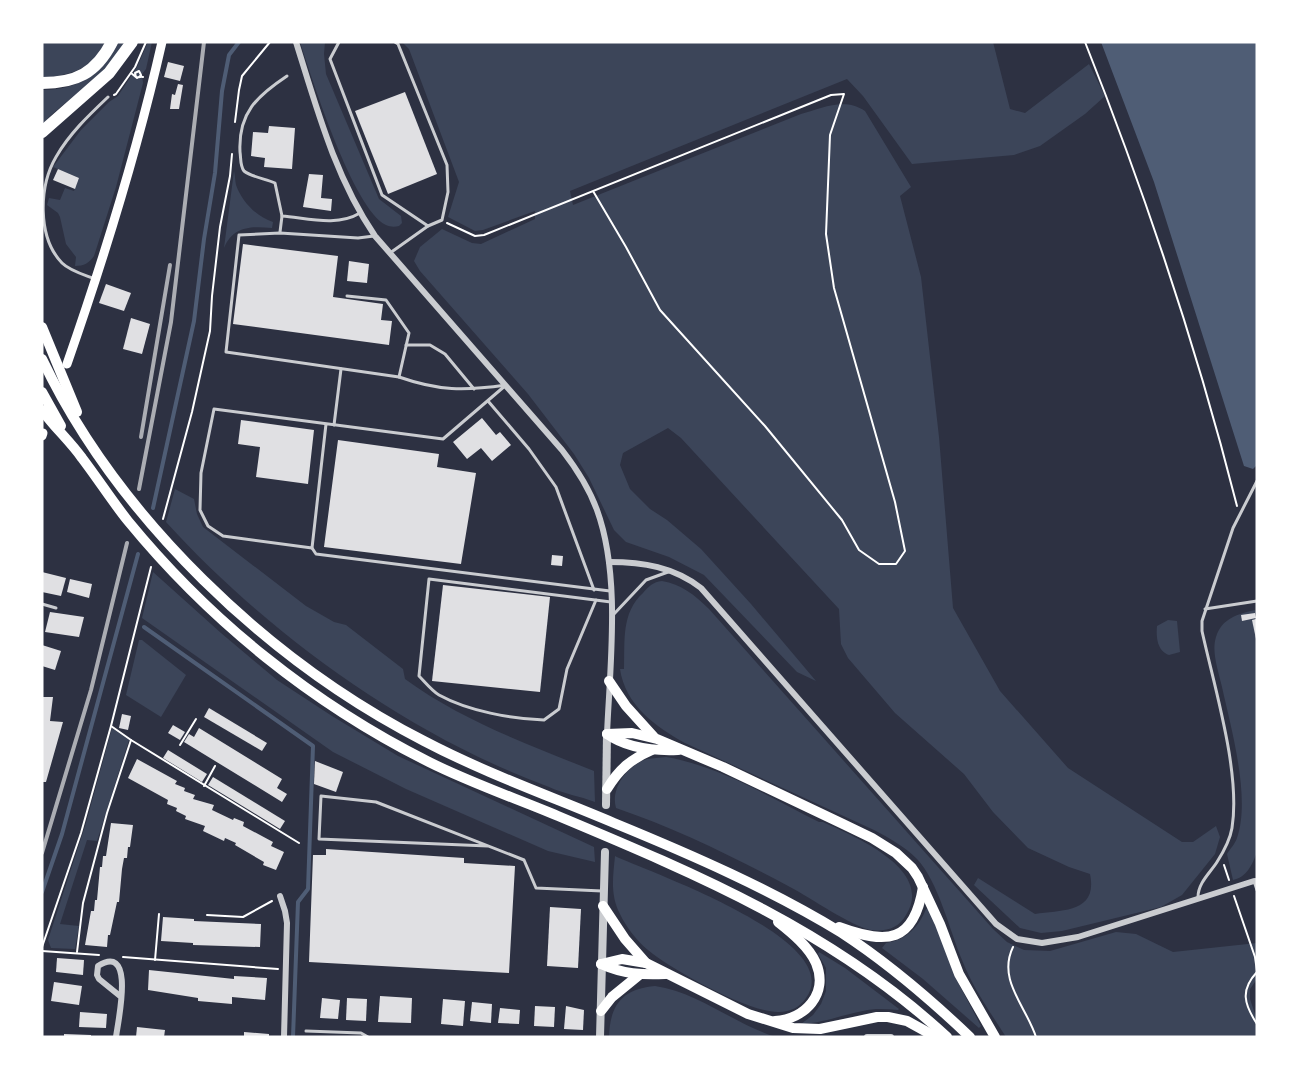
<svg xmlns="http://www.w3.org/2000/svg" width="1299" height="1079" viewBox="0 0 1299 1079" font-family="Arial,sans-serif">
<rect width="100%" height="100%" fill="#2d3142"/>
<g fill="#3c4559">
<path d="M42,42H105C93,70 69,75 42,78Z"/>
<path d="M119,42H125L105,70L51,115L42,125V90C79,90 101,74 119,42Z"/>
<path d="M148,42H152L146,69L142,74L143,83L116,187L94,256C89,263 84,266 75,266L76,257L66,244L60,217L58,213L47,205L49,198L60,200L65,188L74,191L79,178L53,167L81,130L109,102L118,96L137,67Z"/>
<path d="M300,42H325L324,54L326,74L379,199L401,216L402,223L399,226C395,227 390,227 386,225C353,209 312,79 300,42Z"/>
<path d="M402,42H993L1010,109L1025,113L1089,64L1105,96L1085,114L1040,146L1014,155L912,164L863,96L847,79L570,191L573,205L801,114C822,108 845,97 865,111L911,187L900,196L921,277L939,437L953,608L1000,691L1068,768L1182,842H1193L1216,826L1220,837L1215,854L1182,895L1161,907L1062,931L1041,933L1020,928L974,885L978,878L1035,914C1063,910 1098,913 1090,874L1069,867L1028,848L993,812L964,774L895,713L848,658L841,644L839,609L681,438L668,428L623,453L620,465L630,489L650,509L667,520L701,549L751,604L816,681L797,672L704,575L669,557L626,542L614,530L589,478L574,454L528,394L420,271L414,261L420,247L442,229L472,243L481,244L535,219V211L483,230L475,231L448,217L459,182L409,49Z"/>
<path d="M234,171C235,175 235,180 236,185C242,202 257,217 273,222L272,228C251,226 233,226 224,248Z"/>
<path d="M175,489L194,499L197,514L203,527L306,606L334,622L346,625L403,669L405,679C461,720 529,745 594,771L595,802C579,796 565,794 549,787C406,734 268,634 166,522Z"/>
<polygon points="153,572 221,633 277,680 332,716 398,756 594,847 595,862 548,851 406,789 333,752 142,618"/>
<path d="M662,581C681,584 695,595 709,609L993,929L1007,942L1024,950L1050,951L1116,932L1136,934L1173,952L1257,943V979L1250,989V999L1257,1020V1037H1006C990,1012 973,988 962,960C950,931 938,881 917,859C904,846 889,838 874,830L685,743C656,727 625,705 620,669H624C625,641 621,613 643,593C649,586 653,582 662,581Z"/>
<path d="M1255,610L1257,618V852C1252,865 1247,877 1233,880L1227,854C1230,849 1235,844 1237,838C1251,798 1231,728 1222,687C1219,673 1211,652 1216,637C1222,618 1238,614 1255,610Z"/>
<path d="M1168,620L1177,621L1180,652L1169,655C1157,651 1156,637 1157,626Z"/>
<polygon points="139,640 142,640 186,675 161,717 126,695"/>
<polygon points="112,728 129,740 97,841 87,840 60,924 79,926 75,949 51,948 48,940 86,823"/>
<path d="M666,757C720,766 771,798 819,822H823C853,836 935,869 906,915C899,928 886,932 871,930C851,926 811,898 790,887C734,857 675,828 616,808C610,788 628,765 647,759C653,758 660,758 666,757Z"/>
<path d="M615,856C646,871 848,940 806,998C800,1007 790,1012 779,1012C749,1013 672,970 648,950C637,941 626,927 620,914C610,895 613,877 615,856Z"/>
<path d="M930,908L954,975L981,1026L979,1028L923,979L882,948L886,943C906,940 919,927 926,909Z"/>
<path d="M819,952L845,968L899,1009L898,1010C886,1009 875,1008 863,1011C842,1015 823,1023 801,1024L813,1015L821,1004L826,991V968L818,954Z"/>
<path d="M655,986C698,992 734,1024 776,1037H609C610,1005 622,989 655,986Z"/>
</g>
<polygon fill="#4f5d75" points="1101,42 1257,42 1257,465 1253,469 1244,466 1154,182"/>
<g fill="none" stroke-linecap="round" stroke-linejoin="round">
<g stroke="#4f5d75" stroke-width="4">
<polyline points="153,508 194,321 204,239 215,173 222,91 229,55 239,42"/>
<polyline points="144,627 313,746 308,889 298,902 293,1037"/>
<polyline points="42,892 62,834 138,554"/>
</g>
</g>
<g fill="#e0e0e3">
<polygon points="168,62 184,66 180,81 164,77"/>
<polygon points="178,84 183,85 179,109 170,109 172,94 175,95"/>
<polygon points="405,92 437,174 388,194 355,111"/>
<polygon points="269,126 295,128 292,169 264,167 265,158 251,156 253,132 268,133"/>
<polygon points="58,169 79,178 75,189 53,180"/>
<polygon points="309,174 323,175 321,198 332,199 331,211 303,207"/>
<polygon points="243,244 338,256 333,297 383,304 381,320 392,321 389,345 233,324"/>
<polygon points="349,261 369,264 367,283 347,281"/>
<polygon points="106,284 131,293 124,311 99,303"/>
<polygon points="131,318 150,324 142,354 123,349"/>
<polygon points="482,418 496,435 500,432 511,445 492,461 481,448 467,459 453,442"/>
<polygon points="241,420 314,430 308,484 256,477 260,447 238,444"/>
<polygon points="338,440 439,454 437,467 476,473 461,564 324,547"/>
<polygon points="552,555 563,556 562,566 551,565"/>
<polygon points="42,572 66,578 61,596 42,592"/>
<polygon points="70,579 92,584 89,598 67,592"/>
<polygon points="443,585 550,597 540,692 432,681"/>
<polygon points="50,612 84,617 79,637 45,632"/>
<polygon points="1255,613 1256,618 1242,621 1241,615"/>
<polygon points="1256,619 1257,624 1256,639 1252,620"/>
<polygon points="42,645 61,651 55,670 42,666"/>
<polygon points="42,697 53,697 50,721 63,722 46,782 42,782"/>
<polygon points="209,708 267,743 262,751 204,717"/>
<polygon points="122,714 131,716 128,730 119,728"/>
<polygon points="173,725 185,732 180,740 168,733"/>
<polygon points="199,728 282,779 277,788 287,794 282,802 184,742 189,734 194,737"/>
<polygon points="168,750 207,774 202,782 163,758"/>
<polygon points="137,759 177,781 175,784 185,788 184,791 195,795 193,799 214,805 212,810 233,820 234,818 244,822 243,826 273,842 271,846 284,852 276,870 263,865 264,862 235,845 236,843 225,838 224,841 203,831 205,826 185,819 186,816 176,811 177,808 167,804 168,800 128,778"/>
<polygon points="315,761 343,772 336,792 314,784"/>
<polygon points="213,777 285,821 280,829 208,785"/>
<polygon points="111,823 133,825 130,847 128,847 127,858 124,858 122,869 119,902 117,902 110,935 108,935 107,947 85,945 91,911 94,911 95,900 97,900 100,867 102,867 103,856 106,856"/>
<polygon points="326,849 464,858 464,863 515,866 509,973 309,962 313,855 326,855"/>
<polygon points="550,907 581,909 578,968 547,966"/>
<polygon points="163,917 194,919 194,921 261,924 260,947 193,945 193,943 161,941"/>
<polygon points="57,958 84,960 83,975 56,972"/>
<polygon points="149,970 234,979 234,976 267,978 265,1000 232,997 232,1004 198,1001 198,998 148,990"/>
<polygon points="54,982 82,986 79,1005 51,1001"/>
<polygon points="380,996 412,998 411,1023 378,1022"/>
<polygon points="322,998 340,1000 338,1019 320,1018"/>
<polygon points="347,998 367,999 366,1021 346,1020"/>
<polygon points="443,999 465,1001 463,1026 441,1024"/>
<polygon points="472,1002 492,1004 491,1023 470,1021"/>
<polygon points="535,1006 555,1007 554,1027 534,1026"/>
<polygon points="566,1006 584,1010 583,1030 564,1029"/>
<polygon points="500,1008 520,1010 519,1024 498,1023"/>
<polygon points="80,1012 107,1014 106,1028 79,1027"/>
<polygon points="137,1027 165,1030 164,1037 136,1037"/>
<polygon points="244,1032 269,1034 269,1037 244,1037"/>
<polygon points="64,1034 91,1035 91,1037 64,1037"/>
</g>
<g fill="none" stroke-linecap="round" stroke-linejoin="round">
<g stroke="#fff" stroke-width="2">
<path d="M1085,42C1145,193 1197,348 1237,506"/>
<path d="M131,73L137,78C139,77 140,77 141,75L139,71L135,73L136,77C139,78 141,76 143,77"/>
<polyline points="114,95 116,94 135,67 146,42"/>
<polyline points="235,122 239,90 242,76 270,42"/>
<polyline points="447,223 475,236 484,235 831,95 844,94 830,135 826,234 834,288 895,502 905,551 896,564 879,564 859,550 842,520 765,426 660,310 626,247 593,191"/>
<polyline points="163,519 192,412 210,331 212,296 220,227 230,176 232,154"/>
<polyline points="111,726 131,740 299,843"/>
<polyline points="180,745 196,719"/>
<polyline points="204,786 215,766"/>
<polyline points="1224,865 1229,880"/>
<polyline points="1234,896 1255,957 1257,971"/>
<polyline points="207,915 243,917 272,901"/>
<polyline points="42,947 81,833 111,726 151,567"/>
<path d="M1013,947C997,980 1026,1006 1036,1037"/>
<polyline points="42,951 99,955"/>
<polyline points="77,952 83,903 107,813 131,740"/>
<polyline points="123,957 278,969"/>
<polyline points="155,960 159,914"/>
<path d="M1257,972C1240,990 1244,1004 1257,1024"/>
</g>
<g stroke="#caccd0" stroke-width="3">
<polyline points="339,42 330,59 382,195 428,226"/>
<path d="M287,76C257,96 238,113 240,152C241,158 240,166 244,171C251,177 267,179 275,183L282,216C307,218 337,227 360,213"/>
<polyline points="280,232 282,216"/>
<polyline points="390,253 428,226 442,220 448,192 447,165 398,44 395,42"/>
<path d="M95,279C85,275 70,271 62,263C37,237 39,186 56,157C69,134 89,115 108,97"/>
<polyline points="347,296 386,300 409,333 399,377"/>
<polyline points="406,345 430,345 445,354 474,389"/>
<polyline points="488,401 529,449 556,487 594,590"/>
<path d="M326,424L312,548L223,536L208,526L200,510L201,473L214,409L443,439L506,385C464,391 439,391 399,377L226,352L239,235L280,233L358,238L374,236"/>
<polyline points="334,425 341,369"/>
<polyline points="312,548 316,554 610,591"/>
<path d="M596,600L567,669L559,709L544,720C512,719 468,711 439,695C432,691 425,682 419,676L429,579L611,602"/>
<polyline points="42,604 56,608"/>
<polyline points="1205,609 1257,601"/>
<polyline points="614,614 646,580 668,572"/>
<polyline points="488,846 319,839 321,796 376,802 524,860 536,888 602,891"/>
<polyline points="1257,879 1254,881 1257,890"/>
<path d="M1198,897C1198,883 1210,873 1217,862C1224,851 1230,840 1232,828C1241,773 1214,686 1202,631V621L1233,528L1257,481"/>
<polyline points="306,1031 361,1033 368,1037"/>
</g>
<g stroke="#caccd0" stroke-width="6">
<path d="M296,42C317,109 335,177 375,236L562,450C576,468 589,488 597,510C621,576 610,664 607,734"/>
<path d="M609,562C643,562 674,567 701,588L996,924L1017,939L1042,943L1078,937L1254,881"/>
<polyline points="280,896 285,911 287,923 284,1037"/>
<path d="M116,1037C118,1021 136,942 98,966L97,975L99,979L120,996"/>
<polyline points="867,1037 891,1037"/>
</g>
<g stroke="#caccd0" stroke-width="8">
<polyline points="606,805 607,734"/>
<polyline points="600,1037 605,852"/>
</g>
<g stroke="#fff" stroke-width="9">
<path d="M67,364C104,258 137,152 162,42"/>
<polyline points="42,436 43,433"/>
</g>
<g stroke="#fff" stroke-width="10">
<polyline points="42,327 77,412"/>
<path d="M42,359C118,518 268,661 424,741C485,773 550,796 614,823C692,855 770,889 842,933C888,963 930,999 970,1037"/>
<polyline points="42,392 61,426"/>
<path d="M42,410C54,427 70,441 82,458C98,479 112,501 128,521C210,621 313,704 429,762C471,783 515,798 558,816C699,875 834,932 947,1037"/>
<polyline points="609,681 626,706 654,737"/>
<polyline points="607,734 632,733 657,739 723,767 843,824 872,838 896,853 912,868 918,877 940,924 959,974 995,1037"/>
<path d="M607,734C628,749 654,751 678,750"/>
<path d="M607,789C619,769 631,759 652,750"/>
<polyline points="603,906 625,939 646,963 748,1014 793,1028 820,1029 877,1017 888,1017 907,1021 936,1037"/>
<path d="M839,927C887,945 914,943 923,887"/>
<path d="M601,964C623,974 642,975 665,974"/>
<polyline points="601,964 622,959 646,963"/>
<polyline points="601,1011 612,997 639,975"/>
<path d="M775,1021C805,1019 829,994 816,963C809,947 792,933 778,922"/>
</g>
<g stroke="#fff" stroke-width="12">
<path d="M42,83C76,83 96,73 112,42"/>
<polyline points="42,132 109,73 132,42"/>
</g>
<g stroke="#abadb3" stroke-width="4">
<polyline points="141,437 170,265"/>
<polyline points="139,489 171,322 204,42"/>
<polyline points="42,853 91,690 127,543"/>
</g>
</g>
<rect width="1299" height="1079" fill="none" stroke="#ffffff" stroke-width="87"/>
</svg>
